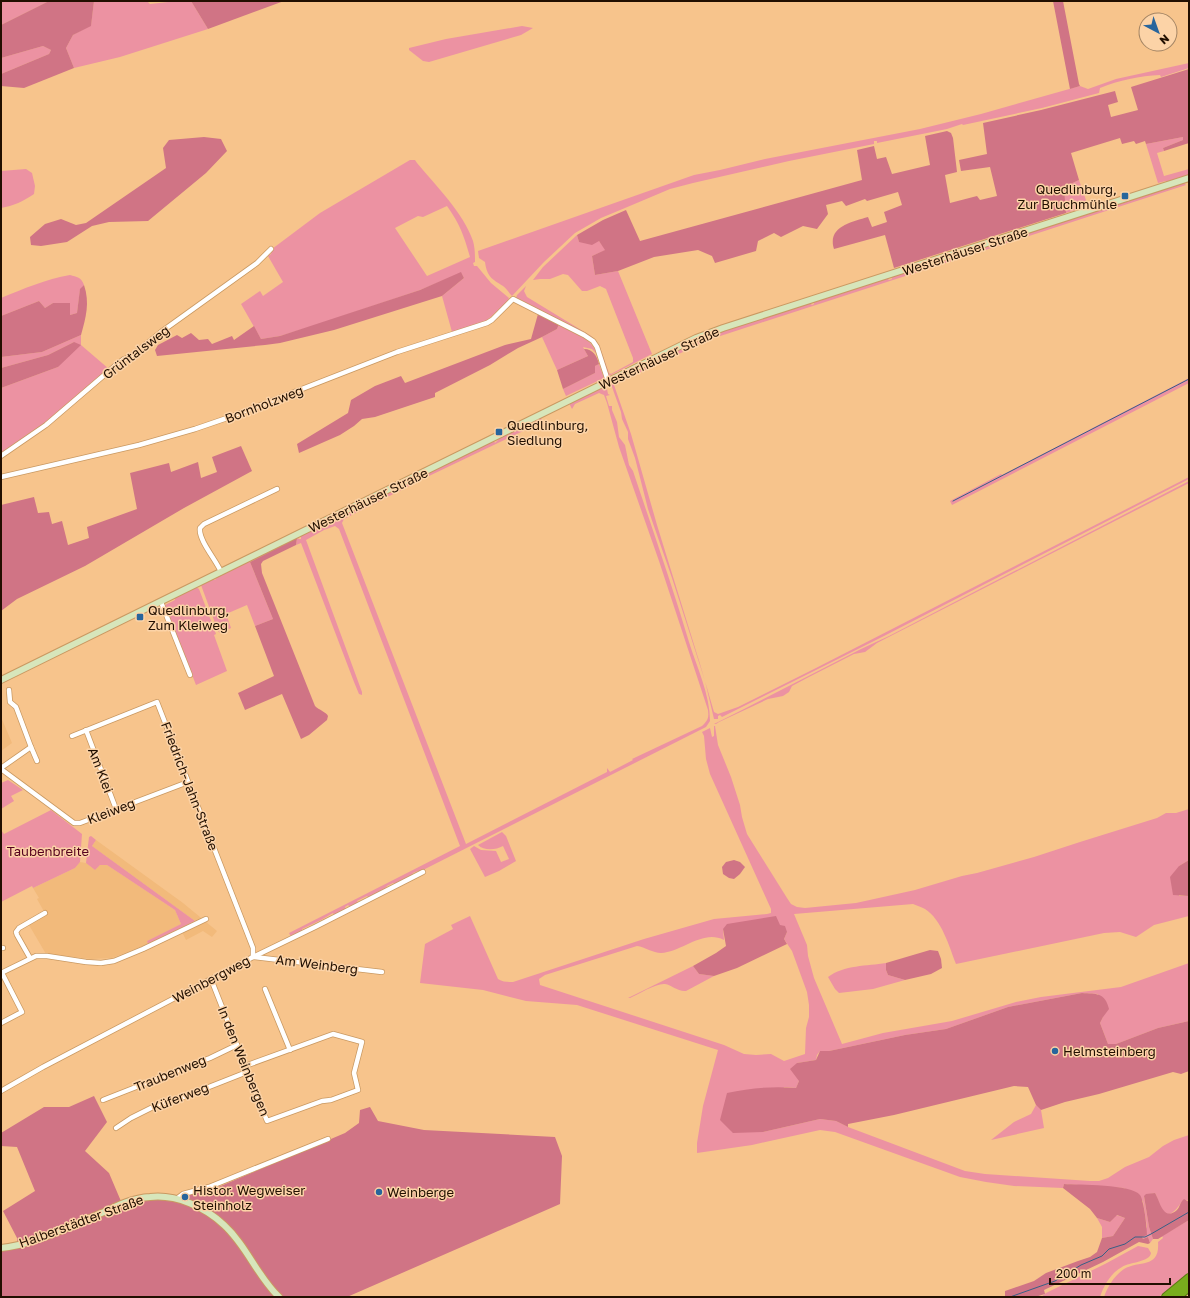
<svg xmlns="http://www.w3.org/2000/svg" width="1190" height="1298" viewBox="0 0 1190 1298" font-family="'Golos Text',sans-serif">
<rect width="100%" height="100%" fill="#f7c48c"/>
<g fill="#f2ba7b">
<polygon points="1,717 12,743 1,751"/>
<polygon points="96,840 183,903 217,931 212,937 203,931 186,940 180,928 195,921 92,846"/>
<polygon points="80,862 86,863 95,870 100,865 107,865 175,910 181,924 147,941 148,944 112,958 92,959 46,954 29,925 46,915 37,899 39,898 33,888 75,868"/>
</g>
<g fill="#ec92a2" fill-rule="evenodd">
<polygon points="1,1 49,1 1,25"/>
<polygon points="94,1 147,1 150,4 177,1 191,1 208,29 120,57 74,68 66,48 73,35 91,25"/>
<polygon points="522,26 533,28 521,35 429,62 423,61 409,50 409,48 446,39"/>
<polygon points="43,46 51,50 49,54 1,74 1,58"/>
<path d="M1189,63V68L1161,77L1160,75C1140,76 1119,80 1100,88L1099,93L1042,108L963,125L962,124L947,129L877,143V141H874V144L789,161L693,183L670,189L625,208L601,218L575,233L544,262L512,296C509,293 507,289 503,286C492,279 487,277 485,262L479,258L478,251L694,175L720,170L765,159L920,129L981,114L1080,86L1088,89L1116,79Z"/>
<polygon points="1183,137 1183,140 1163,148 1164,151 1157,153 1164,176 1189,169 1189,175 1166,183 1166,181 1158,183 1146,144"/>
<path d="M410,160H415L417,163C436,186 463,212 473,241C475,248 475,255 475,262L473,263L474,266H477L491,283L509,298L507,302L484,323L452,332L442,296L464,278L461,273L420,290L316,325L280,336L261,339L241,304L260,291L263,296L283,282L268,256L271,254L272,249L320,213ZM447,206C460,224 464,236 470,257L427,276L395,228L418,216L423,217Z"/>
<path d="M26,169L32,173L35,186L34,194C24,201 13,206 1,208V171Z"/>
<polygon points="1079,180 1088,206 1066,213 1064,187"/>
<polygon points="1181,183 1184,183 1186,185 708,340 614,385 631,434 657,525 700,664 714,712 718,714 738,707 816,668 1189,477 1189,479 884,636 722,717 720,715 718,716 718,719 714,719 705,681 672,578 648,509 635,458 628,439 628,432 622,419 621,412 612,387 611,384 612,382 708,336 810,303 812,305 814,304 814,301 864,285 866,286 866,285 887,278 889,280 892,279 891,276"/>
<polygon points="577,235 579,242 599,241 606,250 592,256 595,275 618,271 652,354 609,376 602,358 589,336 572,326 518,300 516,298 517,295 526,286 524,291 527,297 591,336 599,345 609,373 611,374 633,362 633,358 606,289 600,286 587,291 582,291 568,275 563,274 550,279 540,279 533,280 543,267"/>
<path d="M70,275C77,277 81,277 84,285L80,290L77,313L70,315V303H53L45,308L39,301L1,316V298C23,289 46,279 70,275Z"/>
<path d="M559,324C575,333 590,336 597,354L592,349L583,347L588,356L557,370L542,337L557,329Z"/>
<polygon points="81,335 81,345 109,369 46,423 1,454 1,388 58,367 74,342 48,355 1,368 1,357 42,352"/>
<polygon points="599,364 604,378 566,396 563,389 595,373 595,366"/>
<polygon points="1189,378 1189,383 952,505 950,501 1001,474 1002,475"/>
<path d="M603,387L607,389L608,394L610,395L606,396L609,406H612V410L617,422L619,437L625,445L629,465L633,471C652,528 672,585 689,642C697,668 710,694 710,721L706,727L425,869L420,872L418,871L413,873L411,876L395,884L393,883L387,886L384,890L369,898L367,896L357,901L358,903L350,907L348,905L345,907L346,910L334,915L333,913L321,920L302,929V931L291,937L289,933L460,846L339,529L335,526L324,530L306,540L362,692V695L359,694L354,682L301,543L296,545L297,539L250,562L273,619L255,626L247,605L226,614L231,628L220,633L218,631L201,585L213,579L215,580L218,576L297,537L299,539H301V535L424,475L425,478L344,519L342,523L466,844L607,772V768L610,772L633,760L632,759L702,726C708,720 709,718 708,710L659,561L619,447L607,403L604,395L599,393L575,404L572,409L569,403Z"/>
<polygon points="539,418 541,418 544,424 540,423 429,476 427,473 490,442 491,443 494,441 495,443 499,439 498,438"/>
<polygon points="1189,481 1189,483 877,643 865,652 854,654 807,678 792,686 789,692 783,696 768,699 719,722 716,724 714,724 744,709 861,649 889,636"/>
<polygon points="196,587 199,589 216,634 214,635 227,671 196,685 165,605 175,600 175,598"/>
<path d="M714,726H715L718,745L731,777L740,805L742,817L747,834L787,898L791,904L797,907L805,908L856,903L915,890L962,876L977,873L1034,857L1080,842L1157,818L1166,813H1176L1189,809V860L1179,866V896H1189V916L1154,925L1136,937L1120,932L1104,933L956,964C949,946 942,920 925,909C922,907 917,906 913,904L794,914L807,945L808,956L814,978L842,1044L883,1033L952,1021L1016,1002L1041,997L1121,987L1189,963V1021L1158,1028L1116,1044H1108L1100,1023L1103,1017L1098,994L1082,993L1008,1007L946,1029L905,1035L829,1051H820L817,1055L816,1060L797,1063L799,1081L796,1088L784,1087L763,1132L820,1119L836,1121L848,1127L965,1171L985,1174L1090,1181H1099L1108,1178L1125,1167L1149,1157L1163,1146L1174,1140L1189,1135V1202L1187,1200L1182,1201C1179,1206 1170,1220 1163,1211C1159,1206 1158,1198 1155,1193L1146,1195L1144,1197L1149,1227L1153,1239L1150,1243L1148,1237L1143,1239L1142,1236L1147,1227L1143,1201L1124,1188L1064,1184L1063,1188L1014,1186L986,1182L960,1177L835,1132L820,1130L752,1145L697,1153V1143L703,1106L718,1050L577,1005L526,1001L483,990L420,983L425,944L453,929L451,925L470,916L498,979C503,982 507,982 513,982L644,939L714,919L767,914L771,913V909L710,774L706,759L704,736L702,732L710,728L712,737L714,736ZM723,929L787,932L784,939L792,951L807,992L809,1005V1017L806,1028L805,1054L784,1061L771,1054L756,1055L744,1054L724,1045L540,985L539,979L545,975L637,946C645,947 653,953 661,953C682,952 703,929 724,940Z"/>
<polygon points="8,780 23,790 11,796 14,801 1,809 1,783"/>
<polygon points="51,810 82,834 80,862 75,868 33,888 32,886 1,902 1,830 4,834"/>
<path d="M502,832L506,836L516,861L499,871L485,877L470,849L474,846L481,850L496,851L501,862L509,859L503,846C496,850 484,851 478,845Z"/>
<polygon points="91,836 96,840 92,846 195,921 148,944 147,941 181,924 175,910 107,865 100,865 95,870 86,863 89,837"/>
<path d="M886,963V970L888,975L905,980L873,989L839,993L835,989L828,977C844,965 867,966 886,963Z"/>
<path d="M693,966L699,974L714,976L686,991C678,992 672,985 665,984C656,983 639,994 630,998H628Z"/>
<polygon points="1036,1105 1041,1110 1044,1128 991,1140 1014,1122 1031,1114"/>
<polygon points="1116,1215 1125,1218 1113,1236 1102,1238 1102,1227 1097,1218 1110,1222"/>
<path d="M1189,1220V1272L1159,1297H1104C1108,1286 1114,1276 1124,1269C1140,1260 1160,1269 1158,1242L1163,1238L1162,1236Z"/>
<path d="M1138,1246L1148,1248L1151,1253C1150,1262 1130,1262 1122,1267C1111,1273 1104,1285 1100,1297H1041L1046,1293L1105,1264Z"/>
</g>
<g fill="#d07485">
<polygon points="49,1 94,1 91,26 73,35 66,48 74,68 24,88 1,86 1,74 49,54 51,50 43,46 1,58 1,25"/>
<polygon points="191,1 284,1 208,29"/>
<polygon points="1053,1 1063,1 1079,84 1080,86 1070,89"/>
<path d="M1189,69V143L1164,151L1163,148L1183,140V137L1146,144L1145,141L1136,144L1134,141L1122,144L1120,138L1071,153L1079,180L1064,187L1066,213L894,268L885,235L834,249C827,227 851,222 868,217L872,227L887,222L884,212L902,205L898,192L867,201L865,199L846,206L842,201L826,205L828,214L817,229L803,226L781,237L774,233L758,241L756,251L715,263L712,256L698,250L654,257L618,271L595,275L592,256L605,250L599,241L592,245L579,242L577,235L603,220L626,210L640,241L862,180L857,150L874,146L877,159L886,157L892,174L930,165L925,136L947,131L951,133L953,138L957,172L945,175L950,203L977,196L980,200L997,196L990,167L961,171L959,160L987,154L983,123L1041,110L1115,91L1118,102L1108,105L1111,117L1138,110L1131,87Z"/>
<polygon points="204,137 221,139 227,151 206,173 148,221 109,222 92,226 67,242 41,246 31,245 30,237 45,224 61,219 76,225 86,223 166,168 163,148 169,140"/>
<polygon points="461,272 464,278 442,296 334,330 280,343 265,345 157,356 155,350 158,345 177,335 182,338 191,333 199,340 208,339 212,344 232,336 234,340 254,326 261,339 280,336 420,290"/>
<path d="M84,285C90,303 86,317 81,335L42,352L1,357V316L39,301L45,308L53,303H70V315L77,313L80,289Z"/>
<polygon points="538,314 559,324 557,329 542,337 518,348 490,365 435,393 435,397 375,417 362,419 354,426 340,435 299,453 297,444 348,413 351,400 375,386 401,376 405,383 505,345 531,339"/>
<polygon points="74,342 81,345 58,367 1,388 1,368 48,355"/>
<path d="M584,349C593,349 597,356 599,364L595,366V373L563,389L557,370L588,356Z"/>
<polygon points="241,446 252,471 184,508 85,566 17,599 1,611 1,505 34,497 38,513 49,512 52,524 62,521 68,545 89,538 87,527 137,509 130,473 169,463 171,472 198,462 201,478 217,472 212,457"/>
<path d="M297,538L296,545L263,561L261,564L262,573L315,706C319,710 326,712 328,716L327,720L309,735L301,739L282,694L245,710L238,693L274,676L255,626L273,619L250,562Z"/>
<polygon points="734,860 740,862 745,867 740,874 734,879 729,878 723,874 722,867 726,862"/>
<polygon points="1189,860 1189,896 1173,895 1170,877 1179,866"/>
<polygon points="776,916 780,925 785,926 787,932 784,939 787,944 737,968 714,976 699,974 693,966 716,953 726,946 723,929 727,924"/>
<polygon points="930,950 938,951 941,959 942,968 931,974 905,980 888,975 886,970 886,963"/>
<path d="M1082,993C1096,994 1105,992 1109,1009L1103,1017L1100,1023L1108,1044H1116L1158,1028L1189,1021V1071L1181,1074L1173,1072L1099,1094L1065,1102L1041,1110L1036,1105L1028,1087L1014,1086L894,1115L848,1124V1127L836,1121L820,1119L763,1132L733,1133L720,1120L727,1093C750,1088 773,1086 796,1088L799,1081L790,1069L797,1063L816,1060L820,1051H829L905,1035L946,1029L1008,1007Z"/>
<polygon points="94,1096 107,1122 85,1151 109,1173 123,1206 137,1201 161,1198 182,1203 184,1196 216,1188 345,1133 359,1123 360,1110 370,1107 378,1121 424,1130 555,1137 562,1156 560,1204 347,1297 1,1297 1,1251 18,1248 17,1238 3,1211 35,1191 17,1147 1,1146 1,1133 44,1107 69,1107"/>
<path d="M1064,1184C1078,1185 1132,1184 1140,1195C1144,1201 1147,1227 1147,1235L1142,1237L1143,1239L1148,1237L1150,1243L1148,1244L1139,1242L1103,1262L1044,1290L1045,1294L1035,1297H1005V1291L1034,1281L1046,1273L1078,1261L1090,1257L1097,1252L1102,1238L1113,1236L1125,1218L1117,1215L1110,1222L1097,1218L1090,1209L1063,1188Z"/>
<path d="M1155,1193C1160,1201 1163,1222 1177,1210C1180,1207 1180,1202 1184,1199L1189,1202V1220L1158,1239H1153L1149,1227L1144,1196L1146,1194Z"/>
</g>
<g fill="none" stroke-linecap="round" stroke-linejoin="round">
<g stroke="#376086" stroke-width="1">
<polyline points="953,501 1189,379"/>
<polyline points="1010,1297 1055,1281 1081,1265 1102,1256 1109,1249 1125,1244 1135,1237 1145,1237 1151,1234 1189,1212"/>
</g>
<defs>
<g id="minor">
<polyline points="1,456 46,425 116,365 124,359 130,357 161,332 257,263 271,249"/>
<polyline points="1,477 139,445 195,429 230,417 397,352 487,323 492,320 513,299 584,335 593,341 597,347 608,381"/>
<path d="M221,572C217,561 198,540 200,528L204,524L277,489"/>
<polyline points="161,602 190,675"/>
<polyline points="86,730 116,809"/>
<polyline points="72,736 157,702 246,930 253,948 253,957"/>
<polyline points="31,747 37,761"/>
<polyline points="1,768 31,747 16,707 10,702 9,690"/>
<polyline points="1,769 74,823 80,823 188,782"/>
<polyline points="1,948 3,948"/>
<polyline points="254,957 382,972"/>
<polyline points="30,958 17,935 16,932 19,928 45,913"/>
<polyline points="1,973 36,956 47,956 86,962 101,963 114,961 143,949 206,919"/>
<polyline points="211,979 267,1121 322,1101 331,1100 358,1090 354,1073 362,1042 333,1034 245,1066"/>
<polyline points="265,989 290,1050"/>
<polyline points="1,1023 22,1012 2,973"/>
<polyline points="1,1091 43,1067 253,957 315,927 423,872"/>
<polyline points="103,1100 210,1058 237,1045"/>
<polyline points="116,1128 131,1118 157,1105 186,1096 247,1072"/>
<polyline points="179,1197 183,1194 209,1187 328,1139"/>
</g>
<g id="secondary">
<polyline points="1,680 696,338 723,328 1189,178"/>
<path d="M1,1248C37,1244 70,1226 104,1212C118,1205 133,1198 150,1197C176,1194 205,1207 224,1225C247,1246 257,1276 279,1297"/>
</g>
<g id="motorway">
<polyline points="1166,1297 1189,1278"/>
<polyline points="1177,1297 1189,1287"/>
</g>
</defs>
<use href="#minor" stroke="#c99962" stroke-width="6"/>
<use href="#secondary" stroke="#c99962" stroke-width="8"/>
<use href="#motorway" stroke="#5a7613" stroke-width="10"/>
<use href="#minor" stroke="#fff" stroke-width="4.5"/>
<use href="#secondary" stroke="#d7e6bb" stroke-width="6"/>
<use href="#motorway" stroke="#79ad1d" stroke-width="8"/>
</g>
<g fill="#28659c" stroke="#fcd3a7" stroke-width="1.5">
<rect x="1121" y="192" width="8" height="8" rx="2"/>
<rect x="495" y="428" width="8" height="8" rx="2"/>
<rect x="136" y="613" width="8" height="8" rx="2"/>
<circle cx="1055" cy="1051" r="4"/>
<circle cx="379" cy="1192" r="4"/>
<circle cx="185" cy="1197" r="4"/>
</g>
<g text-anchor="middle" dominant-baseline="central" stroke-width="3" stroke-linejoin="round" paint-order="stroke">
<g font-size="13" fill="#210f00" stroke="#fcd3a7" text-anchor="start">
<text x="1117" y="189" text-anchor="end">Quedlinburg,<tspan x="1117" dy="15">Zur Bruchmühle</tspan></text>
<text x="507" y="425">Quedlinburg,<tspan x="507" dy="15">Siedlung</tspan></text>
<text x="148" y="610">Quedlinburg,<tspan x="148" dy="15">Zum Kleiweg</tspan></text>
<text x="1063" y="1051">Helmsteinberg</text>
<text x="193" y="1190">Histor. Wegweiser<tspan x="193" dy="15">Steinholz</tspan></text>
<text x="387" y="1192">Weinberge</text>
</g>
<g font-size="13" fill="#210f00" stroke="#fcd3a7">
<text transform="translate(965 251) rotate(-18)">Westerhäuser Straße</text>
<text transform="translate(136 352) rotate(-37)">Grüntalsweg</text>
<text transform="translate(659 358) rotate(-25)">Westerhäuser Straße</text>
<text transform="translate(264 404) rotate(-21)">Bornholzweg</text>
<text transform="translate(368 500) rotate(-26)">Westerhäuser Straße</text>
<text transform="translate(101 770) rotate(69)">Am Klei</text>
<text transform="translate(190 786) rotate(69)">Friedrich-Jahn-Straße</text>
<text transform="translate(111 811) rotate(-21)">Kleiweg</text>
<text transform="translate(317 964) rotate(7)">Am Weinberg</text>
<text transform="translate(211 979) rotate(-28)">Weinbergweg</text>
<text transform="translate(244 1061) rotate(68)">In den Weinbergen</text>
<text transform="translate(170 1073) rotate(-22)">Traubenweg</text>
<text transform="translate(180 1097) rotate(-21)">Küferweg</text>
<text transform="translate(81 1221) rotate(-20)">Halberstädter Straße</text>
</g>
<g font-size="13" fill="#55001e" stroke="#fcd3a7">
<text x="48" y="851">Taubenbreite</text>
</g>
</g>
<rect width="1190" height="1298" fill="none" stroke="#210f00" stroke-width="4"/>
<g transform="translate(1158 32) rotate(139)"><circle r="19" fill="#fcd3a7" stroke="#a48564"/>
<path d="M0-3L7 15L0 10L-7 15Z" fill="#28659c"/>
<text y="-6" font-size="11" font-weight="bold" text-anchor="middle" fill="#210f00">N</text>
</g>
<path d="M1050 1278v6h120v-6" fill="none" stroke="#210f00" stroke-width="2"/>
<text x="1056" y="1278" font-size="12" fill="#210f00" stroke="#fcd3a7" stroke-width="3" paint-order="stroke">200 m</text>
</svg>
